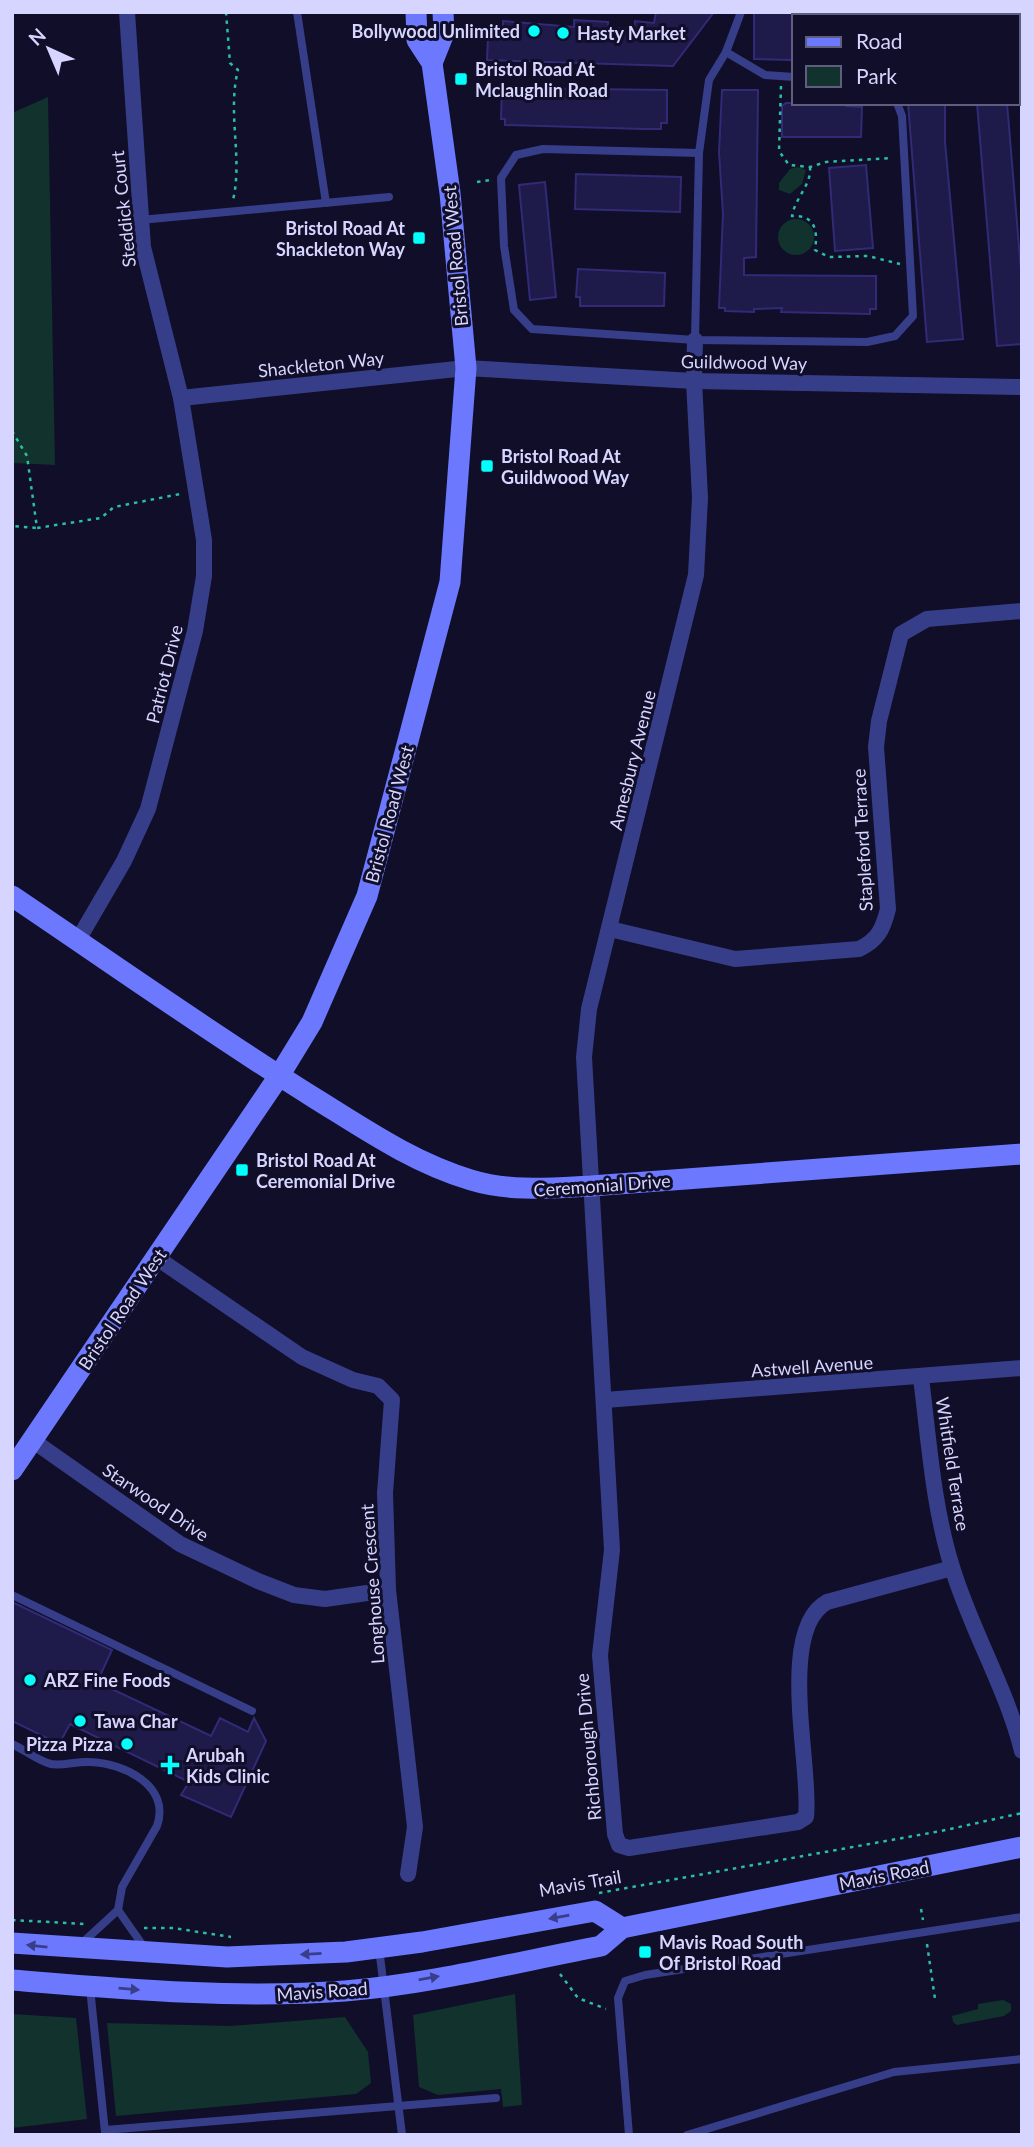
<svg xmlns="http://www.w3.org/2000/svg" width="1034" height="2147" viewBox="0 0 1034 2147" font-family="Lato,sans-serif">
<rect width="100%" height="100%" fill="#100e28"/>
<g fill="#11322d">
<polygon points="48,97 55,465 12,463 12,113"/>
<polygon points="798,167 806,170 802,184 790,194 779,190 779,183 790,169"/>
<circle cx="796" cy="237" r="18"/>
<polygon points="515,1994 522,2105 503,2107 501,2089 438,2095 419,2087 413,2015"/>
<polygon points="1003,2000 1011,2004 1011,2011 1004,2016 957,2025 953,2022 952,2016 978,2009 978,2004"/>
<polygon points="12,2014 76,2018 87,2119 12,2128"/>
<polygon points="345,2017 368,2052 371,2083 356,2094 116,2116 107,2023 231,2026"/>
</g>
<g fill="#1e1a4a" stroke="#312b77" stroke-width="2">
<polygon points="656,12 714,12 673,66 487,60 488,38 503,37 503,21 574,27 574,20 608,22 608,29 634,28 635,21 654,23"/>
<polygon points="754,12 792,12 792,60 754,59"/>
<polygon points="502,88 667,90 667,123 661,123 661,129 644,129 505,125 505,119 501,119"/>
<polygon points="722,90 758,90 756,257 744,258 744,275 876,276 876,309 870,309 870,314 781,312 782,308 754,309 754,312 725,311 725,308 719,308 723,214 719,152"/>
<polygon points="786,103 846,103 846,106 862,107 861,137 782,137 782,106"/>
<polygon points="908,103 945,103 945,142 963,339 927,342"/>
<polygon points="977,103 1007,103 1022,283 1022,344 997,346"/>
<polygon points="866,165 873,248 835,251 829,168"/>
<polygon points="576,174 681,177 680,212 575,209"/>
<polygon points="545,182 556,297 530,300 519,185"/>
<polygon points="578,269 665,273 664,306 580,306 580,297 576,297"/>
<polygon points="12,1602 112,1650 97,1682 211,1736 220,1718 248,1732 254,1718 266,1741 231,1817 181,1795 189,1782 70,1724 59,1744 12,1721"/>
</g>
<g fill="none" stroke-linecap="round" stroke-linejoin="round">
<g stroke="#2abfa5" stroke-width="2.5" stroke-dasharray="3.5 5" stroke-linecap="butt">
<path d="M226,12L230,63L238,70C227,113 243,158 233,200"/>
<polyline points="781,86 779,151 789,165 810,167 826,162 891,158"/>
<path d="M810,167C812,184 795,198 792,216C815,215 818,230 815,250L829,257L868,256L900,264"/>
<polyline points="477,182 491,180"/>
<polyline points="12,431 27,456 37,528 101,518 114,507 180,494"/>
<polyline points="12,520 13,526 37,528"/>
<polyline points="599,1893 941,1831 1022,1813"/>
<polyline points="921,1909 923,1920"/>
<polyline points="12,1920 85,1924"/>
<polyline points="144,1928 173,1928 231,1937"/>
<polyline points="927,1944 935,1999"/>
<polyline points="560,1974 578,1998 606,2009"/>
</g>
<g stroke="#373e89" stroke-width="8">
<polyline points="297,12 326,203"/>
<polyline points="726,52 765,75 794,77"/>
<polyline points="699,153 543,149 516,155 501,178 504,246 514,310 532,329 695,340 867,342 895,336 913,316 902,116 897,103"/>
<polyline points="140,220 389,197"/>
<polyline points="695,340 699,153 709,80 726,52 741,12"/>
<polyline points="12,1595 252,1711"/>
<path d="M12,1744C25,1750 38,1761 51,1764C63,1766 77,1761 90,1762C124,1763 171,1786 157,1826L122,1887L118,1910L81,1944"/>
<polyline points="118,1910 144,1947"/>
<polyline points="379,1948 402,2135"/>
<polyline points="90,1988 105,2132"/>
<polyline points="105,2130 496,2098"/>
<polyline points="629,2135 618,1998 625,1981 645,1975 1022,1917"/>
<polyline points="687,2135 894,2072 1022,2059"/>
</g>
<g stroke="#373e89" stroke-width="16">
<path d="M695,340L694,381L700,498L696,575L589,1009L584,1057L612,1550L600,1655L615,1834L619,1845L629,1848L798,1822L806,1817C812,1769 776,1630 827,1602L952,1568"/>
<polyline points="181,398 466,368 694,381 1022,387"/>
<path d="M610,929L735,959L859,949C878,940 883,929 888,909L876,747L879,721L901,634L927,619L1022,611"/>
<polyline points="78,940 124,861 148,809 195,631 204,576 204,540 181,398 143,247 127,12"/>
<polyline points="157,1258 302,1357 353,1380 378,1386 392,1400 385,1493 388,1590 415,1827 408,1874"/>
<path d="M921,1378C929,1441 933,1506 952,1567C971,1630 1006,1687 1022,1751"/>
<polyline points="605,1400 1022,1368"/>
<polyline points="32,1440 180,1544 258,1581 294,1595 325,1599 388,1590"/>
</g>
<g stroke="#6c79ff" stroke-width="21">
<polyline points="432,63 444,33 443,12"/>
<path d="M12,896C113,964 213,1035 316,1099C366,1130 414,1163 471,1180C510,1192 551,1188 591,1186L1022,1154"/>
<polyline points="12,1470 279,1076 312,1022 367,896 450,582 466,368 450,193 432,63 417,40 416,12"/>
<polyline points="12,1943 227,1957 346,1952 422,1942 595,1911 622,1928"/>
<path d="M12,1980C123,1989 234,1999 345,1991C431,1984 517,1962 601,1946L622,1928L1022,1847"/>
</g>
</g>
<defs><path id="oneway-solid" d="M-6-.8H1V-3.2L6.5 0L1 3.2V.8H-6Z" transform="scale(1.75)"/></defs>
<g fill="#393e89">
<use href="#oneway-solid" transform="translate(559 1917) rotate(170)"/>
<use href="#oneway-solid" transform="translate(37 1946) rotate(-174)"/>
<use href="#oneway-solid" transform="translate(311 1954) rotate(177)"/>
<use href="#oneway-solid" transform="translate(429 1978) rotate(-10)"/>
<use href="#oneway-solid" transform="translate(129 1989) rotate(5)"/>
</g>
<g fill="#01fffc" stroke="#100e28" stroke-width="2.5">
<circle cx="534" cy="31" r="7"/>
<circle cx="563" cy="33" r="7"/>
<rect x="454" y="72" width="14" height="14" rx="3.5"/>
<rect x="412" y="231" width="14" height="14" rx="3.5"/>
<rect x="480" y="459" width="14" height="14" rx="3.5"/>
<rect x="235" y="1163" width="14" height="14" rx="3.5"/>
<circle cx="30" cy="1680" r="7"/>
<circle cx="80" cy="1721" r="7"/>
<circle cx="127" cy="1744" r="7"/>
<path d="M166.5 1754.5h7v7h7v7h-7v7h-7v-7h-7v-7h7z"/>
<rect x="638" y="1945" width="14" height="14" rx="3.5"/>
</g>
<g text-anchor="middle" dominant-baseline="central" stroke-width="6" stroke-linejoin="round" paint-order="stroke">
<g font-size="18" font-weight="bold" fill="#d5d5ff" stroke="#100e28" text-anchor="start">
<text x="520" y="31" text-anchor="end">Bollywood Unlimited</text>
<text x="577" y="33">Hasty Market</text>
<text x="475" y="69">Bristol Road At<tspan x="475" dy="21">Mclaughlin Road</tspan></text>
<text x="405" y="228" text-anchor="end">Bristol Road At<tspan x="405" dy="21">Shackleton Way</tspan></text>
<text x="501" y="456">Bristol Road At<tspan x="501" dy="21">Guildwood Way</tspan></text>
<text x="256" y="1160">Bristol Road At<tspan x="256" dy="21">Ceremonial Drive</tspan></text>
<text x="44" y="1680">ARZ Fine Foods</text>
<text x="94" y="1721">Tawa Char</text>
<text x="113" y="1744" text-anchor="end">Pizza Pizza</text>
<text x="186" y="1755">Arubah<tspan x="186" dy="21">Kids Clinic</tspan></text>
<text x="659" y="1942">Mavis Road South<tspan x="659" dy="21">Of Bristol Road</tspan></text>
</g>
<g font-size="18" fill="#d5d5ff" stroke="#100e28">
<text transform="translate(123 209) rotate(-96)">Steddick Court</text>
<text transform="translate(455 256) rotate(-95)">Bristol Road West</text>
<text transform="translate(744 362) rotate(1)">Guildwood Way</text>
<text transform="translate(321 364) rotate(-6)">Shackleton Way</text>
<text transform="translate(164 674) rotate(-76)">Patriot Drive</text>
<text transform="translate(632 760) rotate(-76)">Amesbury Avenue</text>
<text transform="translate(389 814) rotate(-75)">Bristol Road West</text>
<text transform="translate(862 840) rotate(-93)">Stapleford Terrace</text>
<text transform="translate(602 1185) rotate(-4)">Ceremonial Drive</text>
<text transform="translate(122 1309) rotate(-56)">Bristol Road West</text>
<text transform="translate(812 1366) rotate(-4)">Astwell Avenue</text>
<text transform="translate(953 1464) rotate(81)">Whitfield Terrace</text>
<text transform="translate(156 1502) rotate(34)">Starwood Drive</text>
<text transform="translate(372 1584) rotate(-94)">Longhouse Crescent</text>
<text transform="translate(588 1747) rotate(-95)">Richborough Drive</text>
<text transform="translate(884 1875) rotate(-11)">Mavis Road</text>
<text transform="translate(580 1883) rotate(-10)">Mavis Trail</text>
<text transform="translate(322 1991) rotate(-4)">Mavis Road</text>
</g>
</g>
<rect width="1034" height="2147" fill="none" stroke="#d5d5ff" stroke-width="28"/>
<rect x="792" y="14" width="228" height="91" fill="#100e28" stroke="#5f5e7e" stroke-width="2"/>
<rect x="806" y="37" width="35" height="10" fill="#6c79ff" stroke="#5f5e7e" stroke-width="2"/>
<text x="856" y="49" font-size="21" fill="#d5d5ff">Road</text>
<rect x="806" y="66" width="35" height="21" fill="#11322d" stroke="#5f5e7e" stroke-width="2"/>
<text x="856" y="84" font-size="21" fill="#d5d5ff">Park</text>
<g transform="translate(49 49) rotate(316)" stroke="#100e28" stroke-width="5" paint-order="stroke">
<path d="M0-5L12 26L0 18L-12 26Z" fill="#d5d5ff"/>
<text y="-10" font-size="19" font-weight="bold" text-anchor="middle" fill="#d5d5ff">N</text>
</g>
</svg>
